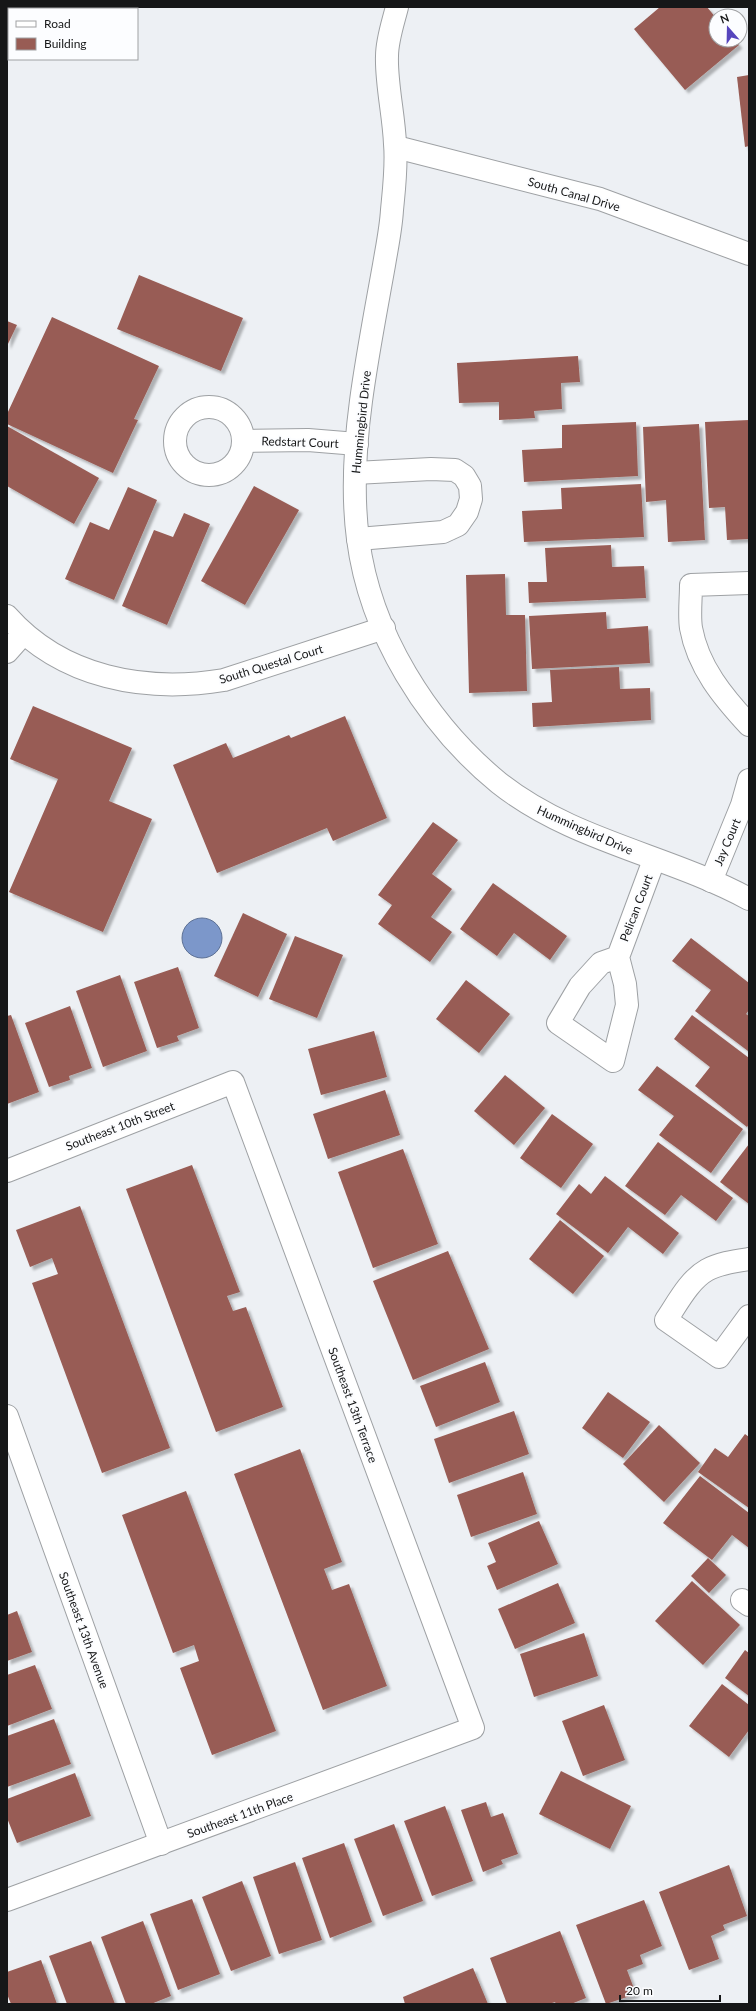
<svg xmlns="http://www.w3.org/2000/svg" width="756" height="2011" viewBox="0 0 756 2011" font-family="Lato,sans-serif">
<defs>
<filter id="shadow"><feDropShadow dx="3.5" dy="3.5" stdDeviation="1" flood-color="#0004"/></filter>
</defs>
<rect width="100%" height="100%" fill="#edf0f4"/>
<circle fill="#7c97ca" stroke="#5d7195" cx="202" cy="938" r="20"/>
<g fill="#985c54" filter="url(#shadow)">
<polygon points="660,7 707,7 716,18 716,40 735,40 739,45 685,90 634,29"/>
<polygon points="749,75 749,146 745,147 737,77"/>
<polygon points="139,275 243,318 221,371 117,329"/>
<polygon points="52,317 159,366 134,419 138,420 113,473 7,424 7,414"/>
<polygon points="7,321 17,325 7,346"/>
<polygon points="578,356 580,382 561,383 562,409 534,411 535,418 499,420 499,402 459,403 457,363"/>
<polygon points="749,420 749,539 727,540 725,507 709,508 705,422"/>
<polygon points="636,422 638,476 524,482 522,450 562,448 562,425"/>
<polygon points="699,424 705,540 668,542 666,500 646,502 643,427"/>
<polygon points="7,426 99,478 74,524 7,486"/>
<polygon points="641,484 644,537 524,542 522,511 562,509 561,488"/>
<polygon points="254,486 299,510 245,605 201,581"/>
<polygon points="128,487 157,500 114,600 65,579 90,522 109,530"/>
<polygon points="184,513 210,524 167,625 122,606 154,530 173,537"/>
<polygon points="611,545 612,567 644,566 646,598 529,603 528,582 547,582 545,548"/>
<polygon points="505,574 506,615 525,615 527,691 469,693 466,575"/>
<polygon points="606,612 607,629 648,626 650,663 532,669 529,616"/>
<polygon points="619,667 620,689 650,688 651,720 533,727 532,703 552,702 550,670"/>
<polygon points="33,706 132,748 109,801 152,819 103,932 9,892 58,779 10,759"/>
<polygon points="345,716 387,818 333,841 327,828 217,873 173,765 226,743 233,758 289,735 291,738"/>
<polygon points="433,822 458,840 432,874 452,889 431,917 452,932 430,962 378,924 392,905 378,895"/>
<polygon points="493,883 567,936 550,960 514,933 497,956 460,929"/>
<polygon points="243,913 287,934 258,997 214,976"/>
<polygon points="295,936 343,955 317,1018 269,999"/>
<polygon points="691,938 749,983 749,1010 746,1014 749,1016 748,1051 695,1011 711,990 672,961"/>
<polygon points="178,967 199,1028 177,1036 179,1041 157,1048 134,982"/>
<polygon points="120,975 147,1051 103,1067 76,991"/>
<polygon points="466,980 510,1014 479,1053 436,1019"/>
<polygon points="70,1006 92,1068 69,1076 70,1080 49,1087 25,1023"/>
<polygon points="11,1015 39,1092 7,1104 7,1016"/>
<polygon points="692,1015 749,1058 749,1124 747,1127 695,1086 710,1067 674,1039"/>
<polygon points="374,1031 387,1077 321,1095 308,1049"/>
<polygon points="657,1066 743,1129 711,1173 659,1135 674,1116 638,1090"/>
<polygon points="505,1075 545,1108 514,1145 474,1111"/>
<polygon points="385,1090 400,1135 328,1159 313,1114"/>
<polygon points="552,1114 593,1144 561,1188 520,1158"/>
<polygon points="658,1142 733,1198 716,1221 681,1195 665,1215 625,1186"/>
<polygon points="749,1144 749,1204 720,1182"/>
<polygon points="403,1149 438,1244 373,1268 338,1172"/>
<polygon points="192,1165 240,1292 227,1296 233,1311 246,1307 283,1407 216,1432 126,1189"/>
<polygon points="605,1176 679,1233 663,1254 628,1227 608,1253 556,1214 579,1184 591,1194"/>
<polygon points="80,1206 170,1448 102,1473 32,1283 58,1274 52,1258 30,1267 16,1230"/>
<polygon points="560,1220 604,1256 573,1294 529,1259"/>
<polygon points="448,1251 489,1349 413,1380 373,1281"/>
<polygon points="485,1362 500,1402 436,1427 420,1386"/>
<polygon points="608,1392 650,1422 623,1458 582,1428"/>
<polygon points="514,1411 529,1454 449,1483 434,1439"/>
<polygon points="659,1425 700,1463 664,1502 623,1464"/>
<polygon points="745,1434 749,1437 749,1508 698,1472 715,1448 728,1457"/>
<polygon points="300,1449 342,1562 324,1569 332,1590 349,1584 387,1686 323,1710 234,1474"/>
<polygon points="523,1472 537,1514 471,1537 457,1495"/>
<polygon points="700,1476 749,1513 749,1548 732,1535 712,1560 663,1523"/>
<polygon points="186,1491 276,1731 212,1755 180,1668 199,1661 194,1645 173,1653 122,1515"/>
<polygon points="539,1521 558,1564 497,1590 487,1566 496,1562 488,1543"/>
<polygon points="708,1558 726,1575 709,1593 691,1576"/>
<polygon points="692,1581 740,1625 703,1665 655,1621"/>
<polygon points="558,1583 575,1623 515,1649 498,1609"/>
<polygon points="17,1611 32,1652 7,1661 7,1615"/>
<polygon points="584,1633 598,1676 534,1697 520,1654"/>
<polygon points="745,1650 749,1653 749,1696 725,1678"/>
<polygon points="35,1665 52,1709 7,1726 7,1675"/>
<polygon points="722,1684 749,1705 749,1730 729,1757 689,1726"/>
<polygon points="604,1705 625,1760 583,1776 562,1721"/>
<polygon points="54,1719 71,1764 7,1787 7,1736"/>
<polygon points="561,1771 631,1806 610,1849 539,1814"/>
<polygon points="75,1773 91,1816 17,1843 7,1818 7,1799"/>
<polygon points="486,1802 491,1817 503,1813 518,1854 501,1860 503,1864 483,1872 461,1810"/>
<polygon points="445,1806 473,1881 432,1896 404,1821"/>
<polygon points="394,1824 423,1901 383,1916 354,1839"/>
<polygon points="344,1843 372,1922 330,1938 302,1858"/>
<polygon points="295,1862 322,1940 279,1954 253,1877"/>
<polygon points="729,1865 747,1916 723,1925 725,1930 711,1936 719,1959 689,1970 659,1892"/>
<polygon points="242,1881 271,1956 231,1971 202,1897"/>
<polygon points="192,1899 220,1974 178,1990 150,1914"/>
<polygon points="644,1900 662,1946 640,1955 643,1964 627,1970 636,1994 606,2004 576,1925"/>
<polygon points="143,1921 171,1996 151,2004 126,2004 101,1937"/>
<polygon points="560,1931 586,1998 571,2004 556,2004 555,2002 549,2004 507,2004 490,1958"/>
<polygon points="91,1941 115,2004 67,2004 49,1956"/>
<polygon points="41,1960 57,2004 11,2004 7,1994 7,1972"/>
<polygon points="473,1968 488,2004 405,2004 403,1997"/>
</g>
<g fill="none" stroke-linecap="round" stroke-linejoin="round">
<defs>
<g id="minor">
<path d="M397,7C393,23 387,40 387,56C386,83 394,116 395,144C397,165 394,189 392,210C391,228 387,247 384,265C376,310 367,356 361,401C355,446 352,494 358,539C370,633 427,724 499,783C572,841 668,855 749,899"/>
<polyline points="396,147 600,199 749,254"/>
<circle cx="209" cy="441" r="34"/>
<polyline points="244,441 308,440 357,444"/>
<polyline points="355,473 431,469 455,470 464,476 470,486 471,499 467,512 458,525 443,532 358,539"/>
<path d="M749,583L691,585C691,599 689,615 691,628C698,667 723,697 749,725"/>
<path d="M7,616C62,678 145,693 224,680L384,628"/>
<polyline points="7,652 23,634"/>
<polyline points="711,881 742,805 749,780"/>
<polyline points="618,957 625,984 627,1005 613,1061 558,1023 580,986 601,963 618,957 654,860"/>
<polyline points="7,1171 233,1082 473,1728 7,1900"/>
<path d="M749,1259C735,1261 719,1263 707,1270C689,1280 677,1304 666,1320L719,1357L749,1316"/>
<polyline points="7,1416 161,1844"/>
<polyline points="742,1600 749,1605"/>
</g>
</defs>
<use href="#minor" stroke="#9ea1a4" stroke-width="24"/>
<use href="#minor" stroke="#fff" stroke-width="22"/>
</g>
<g text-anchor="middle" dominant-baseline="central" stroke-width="4" stroke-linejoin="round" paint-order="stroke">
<g font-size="12" fill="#161718" stroke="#fcfdff">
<text transform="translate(574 194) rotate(16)">South Canal Drive</text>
<text transform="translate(361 422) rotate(-84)">Hummingbird Drive</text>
<text transform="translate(300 442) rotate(2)">Redstart Court</text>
<text transform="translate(271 664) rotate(-17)">South Questal Court</text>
<text transform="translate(585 830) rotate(24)">Hummingbird Drive</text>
<text transform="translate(727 842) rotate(-67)">Jay Court</text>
<text transform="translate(636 908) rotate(-69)">Pelican Court</text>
<text transform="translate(120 1126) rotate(-21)">Southeast 10th Street</text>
<text transform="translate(353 1405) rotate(70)">Southeast 13th Terrace</text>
<text transform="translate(84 1630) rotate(70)">Southeast 13th Avenue</text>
<text transform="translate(240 1815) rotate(-20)">Southeast 11th Place</text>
</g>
</g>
<rect width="756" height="2011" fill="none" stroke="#161718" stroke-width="16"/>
<rect x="8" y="8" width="130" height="52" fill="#fcfdff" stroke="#a0a1a3"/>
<rect x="16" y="21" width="20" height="6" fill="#ffffff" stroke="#a0a1a3"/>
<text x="44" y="28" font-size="12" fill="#161718">Road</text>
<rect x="16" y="38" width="20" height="12" fill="#985c54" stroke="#a0a1a3"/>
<text x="44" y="48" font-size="12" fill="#161718">Building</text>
<g transform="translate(728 28) rotate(340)"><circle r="19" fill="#fcfdff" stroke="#a0a1a3"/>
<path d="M0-3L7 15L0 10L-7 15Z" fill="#5645bd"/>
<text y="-6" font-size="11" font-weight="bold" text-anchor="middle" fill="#161718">N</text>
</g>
<path d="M620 1995v6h100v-6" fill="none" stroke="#161718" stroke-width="2"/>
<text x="626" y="1995" font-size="12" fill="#161718" stroke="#fcfdff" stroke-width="3" paint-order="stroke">20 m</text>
</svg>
